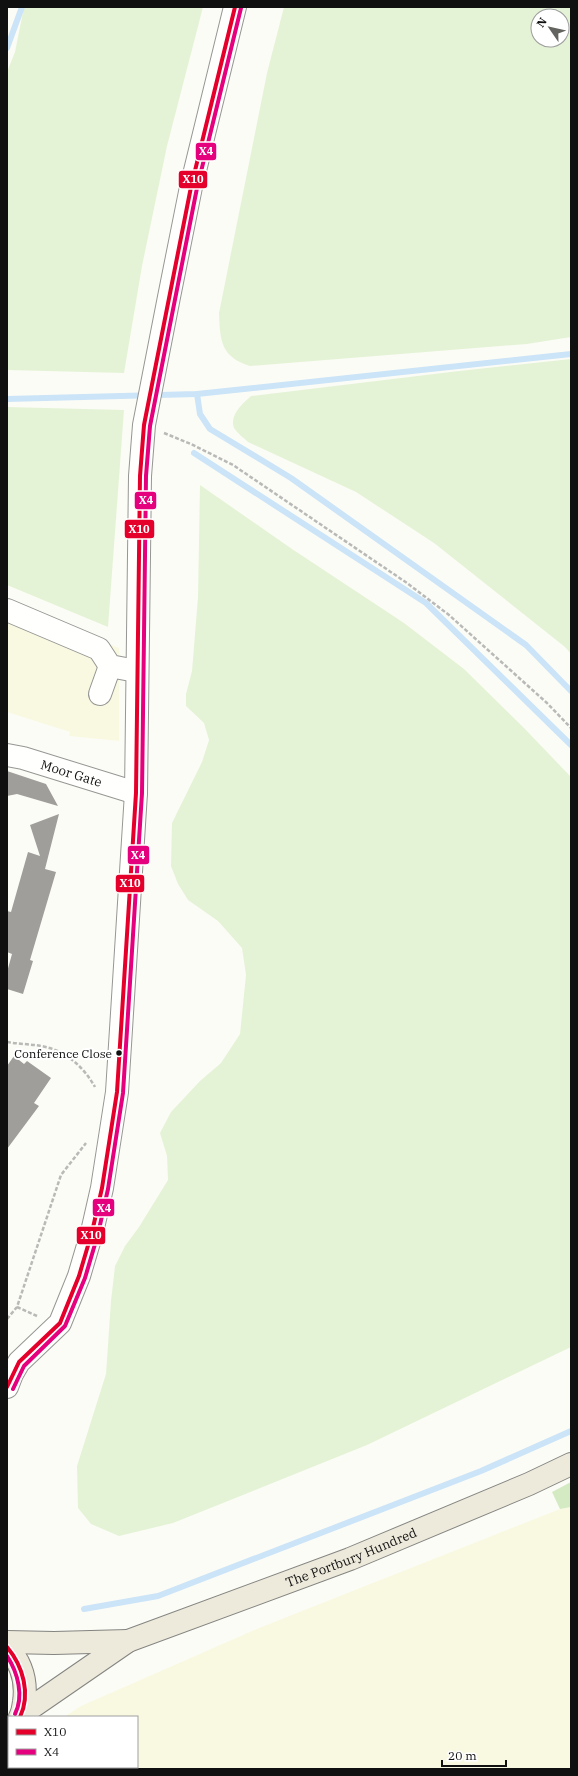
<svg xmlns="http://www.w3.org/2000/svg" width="578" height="1776" viewBox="0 0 578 1776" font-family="'IBM Plex Serif',serif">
<rect width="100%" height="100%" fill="#fcfcf6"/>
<g fill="#f9f9e2">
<polygon points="7,602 119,648 119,741 69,736 70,732 7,712"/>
<polygon points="571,1507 571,1769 22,1769 23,1767 137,1767 137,1717 64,1717 81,1706 259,1628 560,1509"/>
</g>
<g fill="#e4f3d6" fill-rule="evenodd">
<polygon points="24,7 203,7 167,146 142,266 124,373 7,370 7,72 15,52"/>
<path d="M284,7H571V337L527,344L250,366C221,357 220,341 219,313L267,73ZM538,16H562V40H538Z"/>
<path d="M571,359V654L565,647L434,543L356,492L248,442C244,438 237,433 234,428C229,415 243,403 251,396L459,371Z"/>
<polygon points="7,407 124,410 108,627 7,585"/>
<polygon points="200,485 292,549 404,623 464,669 524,728 571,777 571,1347 367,1445 173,1523 119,1536 91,1524 78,1508 77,1466 106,1374 111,1301 115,1266 125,1246 139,1227 168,1180 167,1156 160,1133 171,1112 200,1081 221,1063 240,1034 246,975 242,948 218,921 188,900 178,884 171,866 172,823 202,762 209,740 204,723 186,706 186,694 192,671 198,597"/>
</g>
<polygon fill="#d3eac3" points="571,1482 571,1507 560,1509 552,1492"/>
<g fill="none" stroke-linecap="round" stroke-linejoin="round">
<g stroke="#cce4f7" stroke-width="6">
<polyline points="7,48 22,7"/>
<polyline points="197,394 200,414 210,429 291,478 526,645 571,691"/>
<polyline points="7,399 197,394 571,354"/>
<polyline points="194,453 426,603 571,745"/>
<polyline points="84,1609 158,1596 481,1471 571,1431"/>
</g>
</g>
<g fill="#a09e9b">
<polygon points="7,771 46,784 58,806 17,794 7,796"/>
<polygon points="59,814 45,869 56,872 30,960 33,961 23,994 7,989 7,972 12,954 7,952 7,911 11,912 28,852 40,856 30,825"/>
<polygon points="14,1056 24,1064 27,1061 51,1078 34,1103 39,1106 7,1149 7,1066"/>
</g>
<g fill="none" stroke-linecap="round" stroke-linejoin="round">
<defs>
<g id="minor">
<polyline points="7,610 99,649 110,666 136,671"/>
<polyline points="100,694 110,666"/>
<path id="s1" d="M7,755L23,758L136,793"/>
<polyline points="7,1387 12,1374 19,1362 60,1323 79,1276 92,1232 102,1188 117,1092 136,793 140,476 144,425 169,297 191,187 235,7"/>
</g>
<g id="major">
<polyline points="7,1642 54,1643 128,1641"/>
<path d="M7,1647C21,1662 27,1681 24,1702C23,1707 23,1712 20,1717"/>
<path id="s2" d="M22,1714L128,1641L350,1559L529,1484L571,1464"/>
<polyline points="7,1736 9,1734"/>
</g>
</defs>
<use href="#minor" stroke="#969694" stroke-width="24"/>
<use href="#major" stroke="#848481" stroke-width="24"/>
<g stroke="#b9b9b8" stroke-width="2.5" stroke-dasharray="4 2" stroke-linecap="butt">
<polyline points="164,433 191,444 233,465 407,583 449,615 547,703 571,728"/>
<path d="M7,1042C18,1044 30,1044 41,1046C65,1050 83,1066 95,1087"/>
<polyline points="17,1307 37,1316"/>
<polyline points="7,1319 17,1307 61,1175 86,1143"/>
</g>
<use href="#minor" stroke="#fffffe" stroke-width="22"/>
<use href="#major" stroke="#edeadb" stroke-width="22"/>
<defs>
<g id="bus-1">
<polyline points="7,1387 19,1362 60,1323 79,1276 92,1232 102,1188 117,1092 136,793 140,476 144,425 191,187 235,7"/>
<path d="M7,1647C23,1666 31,1694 20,1717"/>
</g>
<g id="bus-2">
<polyline points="13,1389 24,1366 65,1326 85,1278 98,1234 108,1189 123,1093 142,793 146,476 150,426 197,188 241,8"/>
<path d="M7,1656C18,1673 24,1696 15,1714"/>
</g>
</defs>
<use href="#bus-1" stroke="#fff" stroke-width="7"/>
<use href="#bus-2" stroke="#fff" stroke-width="7"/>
<use href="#bus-1" stroke="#e4002b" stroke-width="4"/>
<use href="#bus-2" stroke="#e5007d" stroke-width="4"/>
</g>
<circle fill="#101010" stroke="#fff" stroke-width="1.5" cx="119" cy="1053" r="3.5"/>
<g text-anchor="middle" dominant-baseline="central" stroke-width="4" stroke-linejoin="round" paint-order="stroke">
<g font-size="12" fill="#101010" stroke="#fff" text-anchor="end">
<text x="112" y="1053">Conference Close</text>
</g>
<g font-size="13" fill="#101010" stroke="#fff">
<text stroke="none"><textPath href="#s1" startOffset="67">Moor Gate</textPath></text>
<text stroke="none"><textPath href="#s2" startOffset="367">The Portbury Hundred</textPath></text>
</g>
</g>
<g stroke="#fff" stroke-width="1.5">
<rect x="195" y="142" width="22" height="19" rx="4" fill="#e5007d"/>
<rect x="178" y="170" width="30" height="19" rx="4" fill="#e4002b"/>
<rect x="134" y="491" width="23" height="19" rx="4" fill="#e5007d"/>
<rect x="124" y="519" width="31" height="20" rx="4" fill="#e4002b"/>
<rect x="127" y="845" width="23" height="20" rx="4" fill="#e5007d"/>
<rect x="115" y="874" width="30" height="19" rx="4" fill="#e4002b"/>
<rect x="92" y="1198" width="23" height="19" rx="4" fill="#e5007d"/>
<rect x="76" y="1226" width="30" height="19" rx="4" fill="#e4002b"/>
</g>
<g font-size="11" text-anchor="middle" font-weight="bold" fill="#fff">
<text x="206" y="155">X4</text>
<text x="193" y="183">X10</text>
<text x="146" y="504">X4</text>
<text x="139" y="533">X10</text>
<text x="138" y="859">X4</text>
<text x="130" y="887">X10</text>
<text x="104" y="1212">X4</text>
<text x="91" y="1239">X10</text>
</g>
<rect width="578" height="1776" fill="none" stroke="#101010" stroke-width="16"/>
<rect x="8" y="1716" width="130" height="52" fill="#ffffff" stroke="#9f9f9f"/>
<rect x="16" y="1729" width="20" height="6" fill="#e4002b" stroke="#9f9f9f"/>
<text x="44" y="1736" font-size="12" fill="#101010">X10</text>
<rect x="16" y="1749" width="20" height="6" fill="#e5007d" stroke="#9f9f9f"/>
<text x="44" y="1756" font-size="12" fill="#101010">X4</text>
<g transform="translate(550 28) rotate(304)"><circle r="19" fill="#ffffff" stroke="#9f9f9f"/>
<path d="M0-3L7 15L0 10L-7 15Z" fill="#636360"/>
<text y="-6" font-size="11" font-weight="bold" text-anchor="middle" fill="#101010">N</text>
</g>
<path d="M442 1760v6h64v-6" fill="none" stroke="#101010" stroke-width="2"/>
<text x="448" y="1760" font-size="12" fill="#101010" stroke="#ffffff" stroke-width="3" paint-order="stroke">20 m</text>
</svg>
